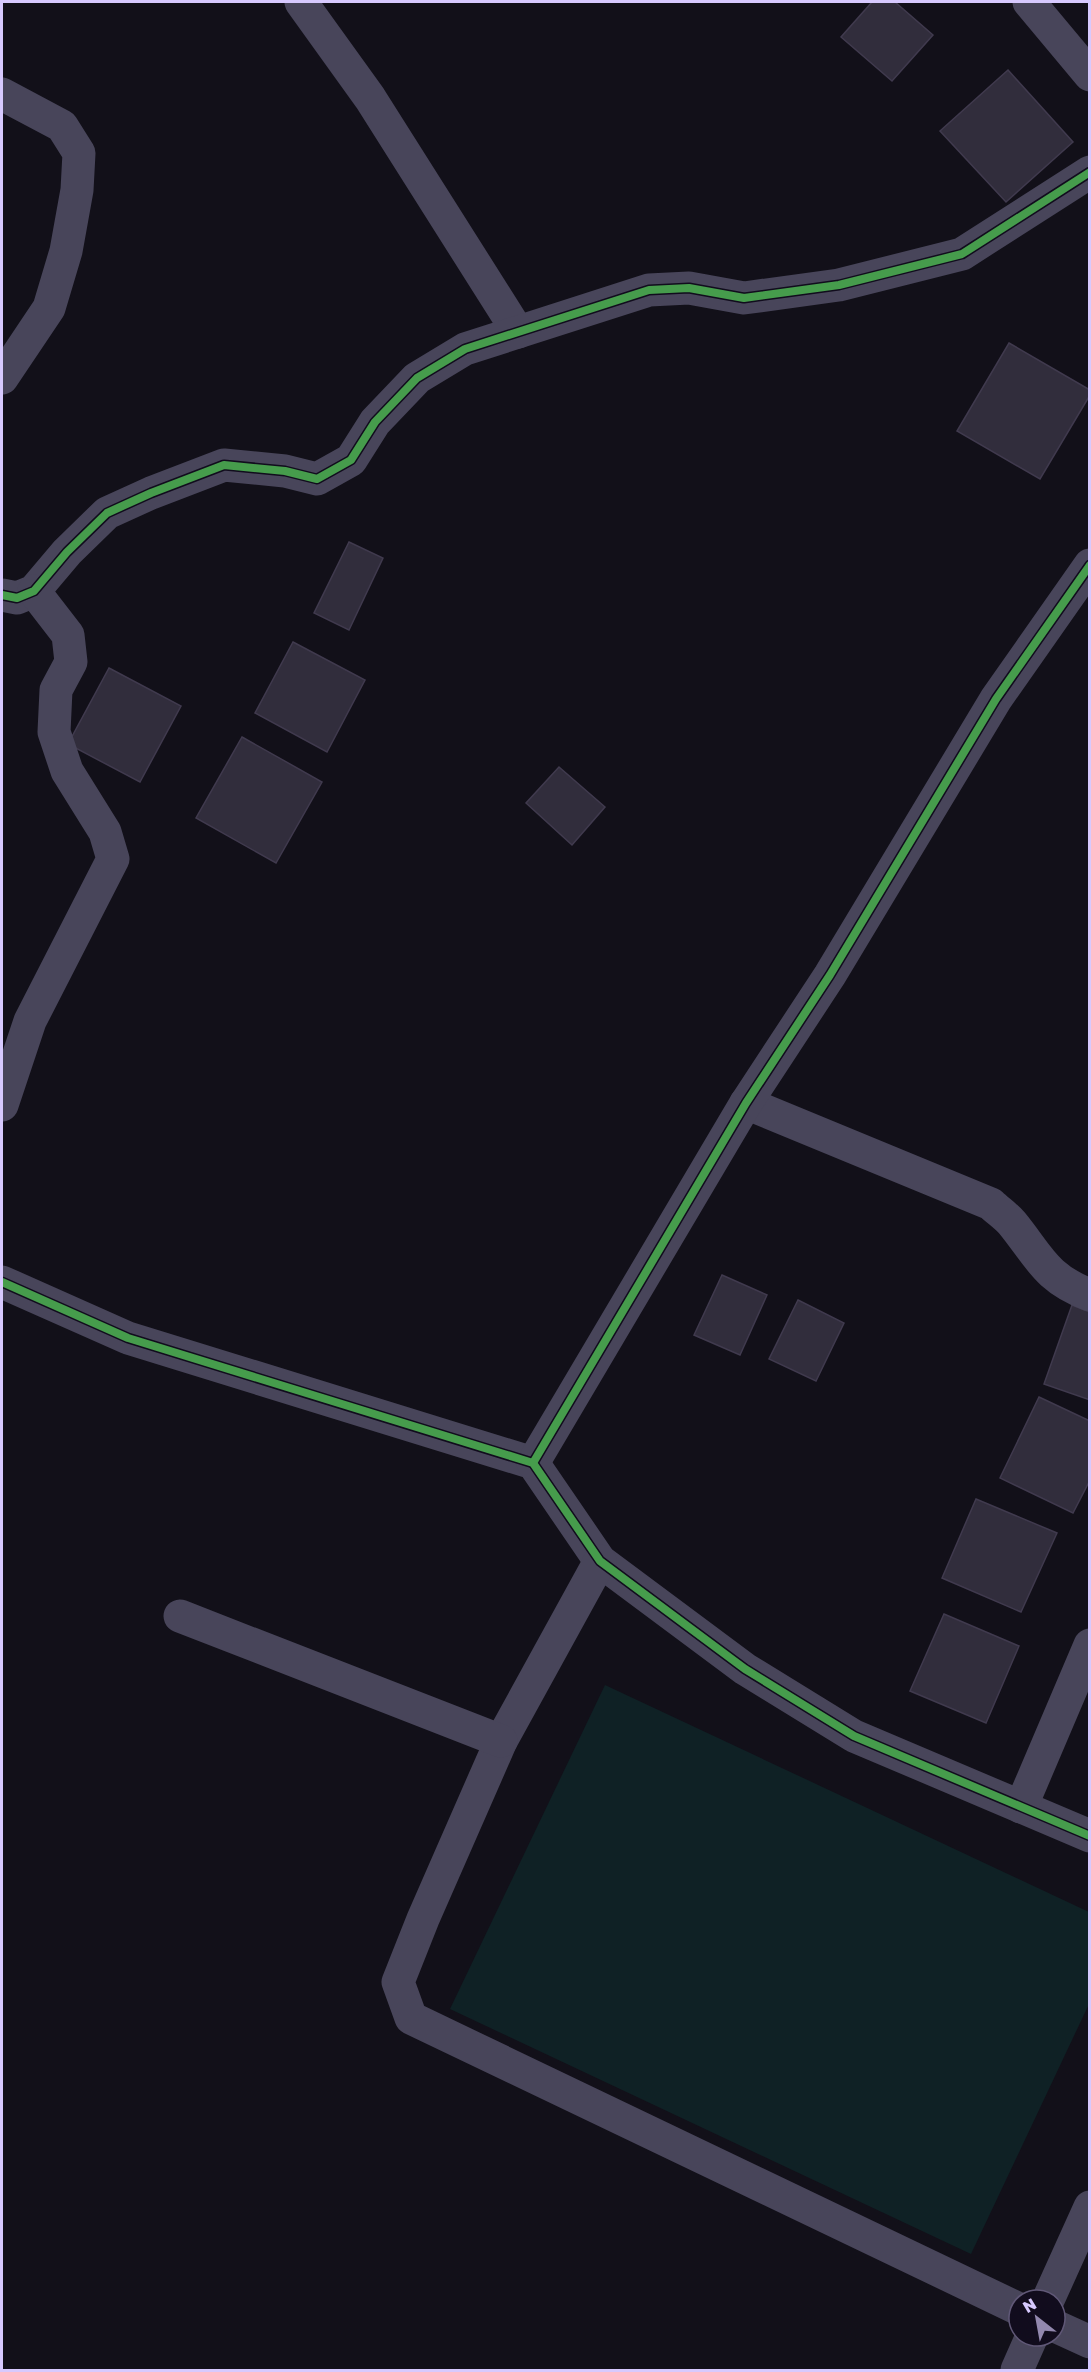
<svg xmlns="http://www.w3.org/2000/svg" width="1091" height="2372" viewBox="0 0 1091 2372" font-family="'Golos Text',sans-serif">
<rect width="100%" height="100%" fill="#121019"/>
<polygon fill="#0f2125" points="605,1685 1089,1912 1089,2004 971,2254 450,2009"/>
<g fill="#312d3c" stroke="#403a4e" stroke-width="1.5">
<polygon points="872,2 895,2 933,35 892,81 841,37"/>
<polygon points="1008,70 1073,142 1006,202 940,131"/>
<polygon points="1009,343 1090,390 1090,395 1040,479 957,431"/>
<polygon points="349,542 383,558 349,630 314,613"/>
<polygon points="293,642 365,680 327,752 255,713"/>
<polygon points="109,668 181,706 140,782 68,744"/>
<polygon points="242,737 322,782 276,863 196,818"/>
<polygon points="559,767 605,807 572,845 526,803"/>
<polygon points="722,1275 767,1295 740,1355 694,1335"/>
<polygon points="798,1300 844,1323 816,1381 769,1359"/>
<polygon points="1072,1305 1090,1312 1090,1400 1044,1384"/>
<polygon points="1039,1397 1090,1421 1090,1480 1073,1513 1000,1478"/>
<polygon points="976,1499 1057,1533 1021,1612 942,1578"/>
<polygon points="944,1614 1019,1646 986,1723 910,1691"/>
</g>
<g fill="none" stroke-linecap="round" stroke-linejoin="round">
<g stroke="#48455a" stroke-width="33">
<polyline points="301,2 370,98 518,332"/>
<polyline points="1029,2 1090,75"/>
<polyline points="2,94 62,126 79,153 77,190 66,251 49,308 2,378"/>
<polyline points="2,595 17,598 34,591 67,552 107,513 151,493 224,465 285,471 317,479 351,460 375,422 417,378 465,349 649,290 689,288 744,298 839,285 962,254 1090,172"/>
<path d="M746,1103L991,1204C997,1210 1006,1216 1012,1223C1039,1256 1045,1278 1090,1295"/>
<polyline points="2,1105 30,1021 113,859 105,832 67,771 54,732 56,690 71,662 68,635 34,591"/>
<polyline points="2,1282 128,1338 533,1463 600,1561 745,1669 854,1736 1090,1836"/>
<polyline points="533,1463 746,1103 830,975 996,699 1090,565"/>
<polyline points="600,1561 501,1741 423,1919 398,1982 411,2018 1019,2309"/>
<polyline points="180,1616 501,1741"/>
<polyline points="1021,1807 1090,1645"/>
<polyline points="1048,2300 1090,2207"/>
<polyline points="1055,2326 1090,2342"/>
<polyline points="1017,2370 1032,2336"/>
</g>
<defs>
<g id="cycleway">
<polyline points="2,595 17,598 34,591 67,552 107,513 151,493 224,465 285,471 317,479 351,460 375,422 417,378 465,349 649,290 689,288 744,298 839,285 962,254 1090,172"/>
<polyline points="2,1282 128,1338 533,1463 600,1561 745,1669 854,1736 1090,1836"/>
<polyline points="533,1463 746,1103 830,975 996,699 1090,565"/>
</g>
</defs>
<use href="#cycleway" stroke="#110c1d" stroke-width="11"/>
<use href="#cycleway" stroke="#469c4c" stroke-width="8"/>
</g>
<rect width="1091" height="2372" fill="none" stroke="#d7c9fe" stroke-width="6"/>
<g transform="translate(1037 2318) rotate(329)"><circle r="28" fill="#110c1d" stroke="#605877" stroke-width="1.5"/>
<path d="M0-4.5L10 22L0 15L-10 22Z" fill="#9288ae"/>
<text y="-9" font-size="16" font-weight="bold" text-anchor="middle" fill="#d7c9fe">N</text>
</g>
</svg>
